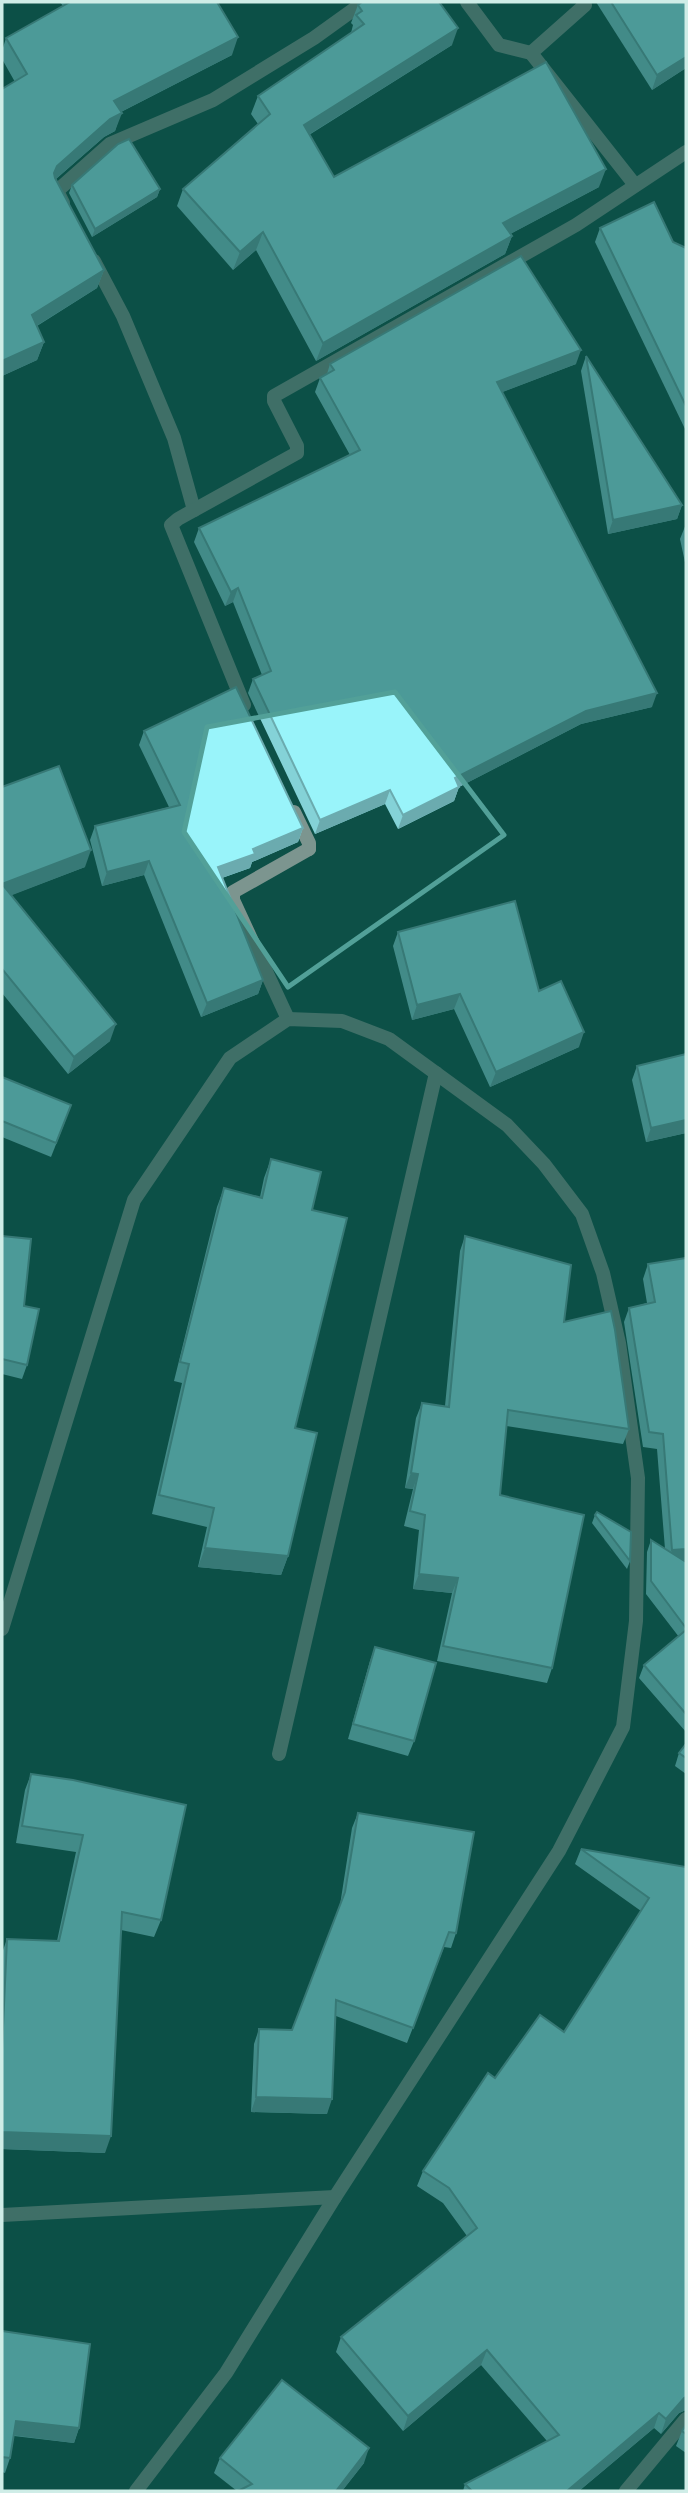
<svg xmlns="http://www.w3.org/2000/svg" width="688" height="2493" viewBox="0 0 688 2493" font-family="'Work Sans',sans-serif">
<rect width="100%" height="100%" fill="#0d5047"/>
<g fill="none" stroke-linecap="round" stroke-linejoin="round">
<polyline stroke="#7c958f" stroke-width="14" points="288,1019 233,900 233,892 309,849"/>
<g stroke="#7c958f" stroke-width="14">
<polyline points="467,2 499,45 531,53"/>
<polyline points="583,2 585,5 531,53 635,185"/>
<polyline points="63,203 57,191 110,144 213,100 314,38 364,2"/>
<polyline points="94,261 123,316 174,438 194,510"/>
<polyline points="244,705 171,525 178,519 297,453 297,446 274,401 274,396 576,225 686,152"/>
<polyline points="294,812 309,843 309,849"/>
<polyline points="2,1629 134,1200 230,1058 288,1019 342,1021 389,1039 507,1125 544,1164 582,1214 603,1273 619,1343 638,1478 636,1621 623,1727 559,1851 335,2197 226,2373 136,2491"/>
<polyline points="279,1754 436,1073"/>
<polyline points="2,2215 335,2197"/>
<polyline points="626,2491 686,2419"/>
</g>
</g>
<g fill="#84d2d7">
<polygon points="60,2 217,2 232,55 121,112 115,131 104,137 56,179 104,270 97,288 37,326 44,342 37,360 2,376 2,89 15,82 2,59 2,51 6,38 63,6"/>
<polygon points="596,2 686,2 686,68 652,90"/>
<polygon points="358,5 452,45 309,135 334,177 599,187 510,234 512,236 505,254 316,361 256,250 233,270 177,206 183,189 258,124 251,114 258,96 351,33 353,25 351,23"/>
<polygon points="72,185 160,189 157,197 92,237 69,193"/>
<polygon points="600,228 673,242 686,248 686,431 595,242"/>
<polygon points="586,356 682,505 677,519 608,534 581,371"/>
<polygon points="330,364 576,364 502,392 652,707 581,724 459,787 454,801 398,829 385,804 315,834 248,693 253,679 262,675 233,602 225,606 194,542 199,528 350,455 315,392 320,378 327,374"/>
<polygon points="686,524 686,567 680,539"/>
<polygon points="144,731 303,828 298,842 252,862 250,868 222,878 263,980 258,994 201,1017 144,875 102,886 90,840 95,826 169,807 139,745"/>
<polygon points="2,787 85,867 11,895 110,1041 68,1074 2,993"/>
<polygon points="398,932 539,991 579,1047 490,1087 454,1009 412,1020 393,946"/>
<polygon points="686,1054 686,1133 646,1142 632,1080 637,1066"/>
<polygon points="2,1077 66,1119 51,1157 2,1137"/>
<polygon points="271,1159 312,1210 295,1428 288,1556 281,1575 198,1567 207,1527 152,1514 182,1383 174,1381 217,1207 224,1188 260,1197 264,1178"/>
<polygon points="2,1236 24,1306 27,1365 22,1379 2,1374"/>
<polygon points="465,1236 564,1322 629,1429 623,1444 506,1426 500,1495 552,1668 547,1683 437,1661 452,1593 413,1589 419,1530 404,1526 413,1489 405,1488 416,1418 422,1403 445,1406 460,1251"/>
<polygon points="686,1258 686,1732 639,1678 644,1665 679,1637 646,1594 647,1552 651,1540 665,1549 657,1449 643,1447 624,1322 629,1308 647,1303 643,1279 648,1264"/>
<polygon points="595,1515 630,1561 627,1569 592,1523"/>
<polygon points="375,1647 414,1741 408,1756 348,1739 370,1661"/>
<polygon points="686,1744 686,1774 675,1766 679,1753"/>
<polygon points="31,1774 161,1920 154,1937 121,1930 105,2153 2,2149 2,1953 7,1939 57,1941 76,1852 16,1843 25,1790"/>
<polygon points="358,1813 456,1933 451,1948 444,1947 407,2043 336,2016 327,2114 251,2112 254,2044 259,2029 292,2030 340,1905 352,1828"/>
<polygon points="581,1849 686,1867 686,1865 686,2410 679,2413 661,2434 654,2428 579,2491 463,2491 465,2484 547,2441 481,2365 403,2431 336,2352 341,2337 467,2236 443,2203 417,2186 423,2171 495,2078 564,2032 641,1911 575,1864"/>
<polygon points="2,2331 79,2428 74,2443 14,2436 10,2458 5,2473 2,2472"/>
<polygon points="686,2425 686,2453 676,2446 682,2431"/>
<polygon points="220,2458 364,2463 342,2491 237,2491 214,2473"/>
</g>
<g fill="#6babaf">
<polygon points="458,28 452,45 297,142 304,125"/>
<polygon points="238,37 232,55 107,119 114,101"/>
<polygon points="686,57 686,68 652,90 657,75"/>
<polygon points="122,113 115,131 104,137 50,184 57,166 110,119"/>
<polygon points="606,169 599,187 497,241 503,223"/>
<polygon points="160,189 157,197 92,237 95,229"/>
<polygon points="263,232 256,250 233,270 240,252"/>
<polygon points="512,236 505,254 316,361 323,343"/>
<polygon points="104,270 97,288 25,333 32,315"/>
<polygon points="44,342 37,360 2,376 2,361"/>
<polygon points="581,350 576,364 492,396 497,382"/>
<polygon points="682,505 677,519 608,534 613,520"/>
<polygon points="238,588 233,602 225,606 231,592"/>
<polygon points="657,693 652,707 581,724 459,787 454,801 398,829 403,815 455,778 586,711"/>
<polygon points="390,790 385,804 315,834 320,820"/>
<polygon points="303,828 298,842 252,862 250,868 213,881 218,867 253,849"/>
<polygon points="91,850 85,867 2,899 2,884"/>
<polygon points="149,861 144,875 102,886 107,872"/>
<polygon points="263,980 258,994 201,1017 207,1003"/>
<polygon points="460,994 454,1009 412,1020 417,1005"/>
<polygon points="116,1024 110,1041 68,1074 74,1057"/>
<polygon points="584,1032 579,1047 490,1087 496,1072"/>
<polygon points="686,1120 686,1133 646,1142 651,1128"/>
<polygon points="411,1473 418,1474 413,1489 405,1488"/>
<polygon points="205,1548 288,1556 281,1575 198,1567"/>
<polygon points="686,1549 686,1563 666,1565 672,1550"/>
<polygon points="419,1574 458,1578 452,1593 413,1589"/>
<polygon points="256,2097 332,2099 327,2114 251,2112"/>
<polygon points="2,2132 111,2136 105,2153 2,2149"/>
<polygon points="487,2350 481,2365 403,2431 408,2416"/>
<polygon points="686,2397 686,2410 679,2413 661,2434 666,2419 684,2398"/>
<polygon points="659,2413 654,2428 579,2491 567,2491"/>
<polygon points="16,2421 79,2428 74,2443 11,2435"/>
<polygon points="369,2448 364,2463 342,2491 336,2491"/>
</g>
<g fill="#99f4fa" stroke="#6babaf" stroke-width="2">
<polygon points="70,2 217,2 238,37 114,101 122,113 110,119 57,166 54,173 55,178 104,270 32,315 44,342 2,361 2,89 27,74 6,38"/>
<polygon points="362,2 439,2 458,28 304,125 334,177 546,62 606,169 503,223 512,236 323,343 263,232 240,252 183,189 270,114 258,96 364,24 356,15 362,11 358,5"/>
<polygon points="611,2 686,2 686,57 657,75"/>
<polygon points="129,139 160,189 95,229 72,185 118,144"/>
<polygon points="654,202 673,242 686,248 686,406 600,228"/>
<polygon points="521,256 581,350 497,382 657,693 586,711 455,778 459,787 403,815 390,790 320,820 253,679 271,671 238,588 231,592 199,528 360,450 320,378 334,370 330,364"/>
<polygon points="586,356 682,505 613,520"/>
<polygon points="236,687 303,828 253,849 255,854 218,867 263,980 207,1003 149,861 107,872 95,826 180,805 144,731"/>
<polygon points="59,766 91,850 2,884 116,1024 74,1057 2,969 2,787"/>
<polygon points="515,901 539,991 561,981 584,1032 496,1072 460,994 417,1005 398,932"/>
<polygon points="686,1054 686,1120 651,1128 637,1066"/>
<polygon points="2,1077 71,1105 56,1143 2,1121"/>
<polygon points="271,1159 321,1172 312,1210 347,1218 295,1428 317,1433 288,1556 205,1548 214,1508 159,1495 189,1364 180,1362 224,1188 262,1198"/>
<polygon points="2,1236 31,1239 24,1306 39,1309 27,1365 2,1359"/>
<polygon points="465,1236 571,1265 564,1322 611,1311 615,1330 629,1429 508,1410 500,1495 584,1515 552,1668 443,1646 458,1578 419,1574 425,1515 410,1511 418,1474 411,1473 422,1403 449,1407"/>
<polygon points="686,1258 686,1549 672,1550 663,1434 649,1432 629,1308 655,1302 648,1264"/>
<polygon points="597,1512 631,1532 630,1561 595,1515"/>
<polygon points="651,1540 686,1562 686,1628 651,1581"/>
<polygon points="686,1630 686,1714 644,1665"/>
<polygon points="375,1647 436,1663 414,1741 353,1724"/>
<polygon points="686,1744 686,1758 679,1753"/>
<polygon points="31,1774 73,1780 186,1805 161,1920 122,1912 111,2136 2,2132 2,2049 7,1939 59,1941 83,1835 22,1826"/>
<polygon points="358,1813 474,1832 456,1933 449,1932 413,2028 336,2000 332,2099 256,2097 259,2029 292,2030 345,1892"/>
<polygon points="581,1849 686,1867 686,2397 684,2398 666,2419 659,2413 567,2491 472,2491 465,2484 559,2435 487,2350 408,2416 341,2337 477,2228 449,2188 423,2171 488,2073 495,2078 540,2015 564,2032 649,1898"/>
<polygon points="2,2331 90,2344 79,2428 16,2421 10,2458 2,2457"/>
<polygon points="282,2380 369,2448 336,2491 238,2491 252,2484 220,2458"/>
<polygon points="686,2425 686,2434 682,2431"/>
</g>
<path d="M0 0H688V2493H0ZM395,692L504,835L288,987L184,832L207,727Z" fill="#0d5047" fill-opacity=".55" fill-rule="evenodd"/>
<path fill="none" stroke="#52a098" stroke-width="5" stroke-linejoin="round" d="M395,692L504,835L288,987L184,832L207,727Z"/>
<rect width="688" height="2493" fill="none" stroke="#cfede7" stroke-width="7"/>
</svg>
